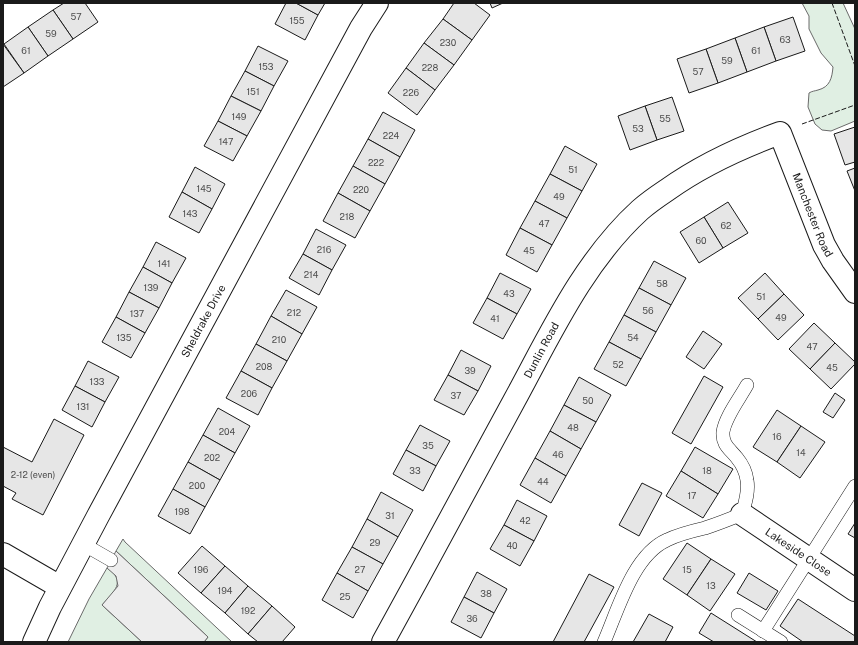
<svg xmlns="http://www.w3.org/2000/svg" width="858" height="645" viewBox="0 0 858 645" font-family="'Public Sans',sans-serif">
<rect width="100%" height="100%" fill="#fff"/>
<g fill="#e0efe3" stroke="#6a6a6a">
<path d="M802,3H843L855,29V121L831,131L822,130L815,124L808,107L809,93C812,91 815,91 818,90C830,87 832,78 833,67L821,53L809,29V16Z"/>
<polygon points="123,539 125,542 232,642 204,642 208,637 116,551"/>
<path d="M107,568C127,581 114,592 102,605L142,642H68L89,599Z"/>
</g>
<polygon fill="#ededed" stroke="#6a6a6a" points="116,551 208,637 204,642 142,642 102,605 118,586 116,576 107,568"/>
<g fill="#e6e6e6" stroke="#1a1a1a">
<polygon points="64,3 85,3 98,22 73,39 53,10"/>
<polygon points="286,3 296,3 318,15 305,40 275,24"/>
<polygon points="296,3 325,3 318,15"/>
<polygon points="454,3 474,3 490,15 472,40 443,19"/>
<polygon points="490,3 503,3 492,8"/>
<polygon points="53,10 73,39 48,56 28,27"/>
<polygon points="793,17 805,51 776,61 764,27"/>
<polygon points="443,19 472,40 454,65 424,43"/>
<polygon points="28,27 48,56 24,73 4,44"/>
<polygon points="764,27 776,61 747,72 735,38"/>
<polygon points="735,38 747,72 718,83 706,49"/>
<polygon points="424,43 454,65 435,90 406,68"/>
<polygon points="3,44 24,73 3,87"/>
<polygon points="258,46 288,61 274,86 245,71"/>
<polygon points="706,49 718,83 689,93 677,59"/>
<polygon points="406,68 435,90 417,115 388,93"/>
<polygon points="245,71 274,86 261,111 231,96"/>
<polygon points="231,96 261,111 247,136 218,121"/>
<polygon points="672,97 684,131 657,140 645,106"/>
<polygon points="645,106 657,140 630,150 618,116"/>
<polygon points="383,112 415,130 400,157 368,139"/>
<polygon points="218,121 247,136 233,161 204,146"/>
<polygon points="855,127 855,162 845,165 834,134"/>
<polygon points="368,139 400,157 385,184 353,166"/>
<polygon points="565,146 597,164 582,191 550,174"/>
<polygon points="353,166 385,184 370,211 338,193"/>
<polygon points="195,167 225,184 212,209 182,192"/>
<polygon points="855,168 855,191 847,171"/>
<polygon points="550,174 582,191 567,218 535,201"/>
<polygon points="182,192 212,209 199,233 169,217"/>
<polygon points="338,193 370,211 355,238 323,221"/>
<polygon points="535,201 567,218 552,245 520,228"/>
<polygon points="728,202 748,233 723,248 704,217"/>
<polygon points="704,217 723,248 699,263 680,232"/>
<polygon points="520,228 552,245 537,272 506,255"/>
<polygon points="316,229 346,245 332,270 303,254"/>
<polygon points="156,242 186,258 172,283 143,267"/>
<polygon points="303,254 332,270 319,295 289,278"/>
<polygon points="654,261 686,278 671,305 639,288"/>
<polygon points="143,267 172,283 159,308 129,292"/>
<polygon points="500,273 531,289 517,314 487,298"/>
<polygon points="765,273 784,294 758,319 738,298"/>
<polygon points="639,288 671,305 656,332 624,315"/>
<polygon points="286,290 317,307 302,334 271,316"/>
<polygon points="129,292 159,308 145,333 116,317"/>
<polygon points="784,294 804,315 778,340 758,319"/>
<polygon points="487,298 517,314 503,339 473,323"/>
<polygon points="624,315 656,332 641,359 609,342"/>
<polygon points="271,316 302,334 287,361 256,344"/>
<polygon points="116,317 145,333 131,358 102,342"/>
<polygon points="814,323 835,343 810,369 789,349"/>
<polygon points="703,331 722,344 704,369 686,357"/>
<polygon points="609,342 641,359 626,386 594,369"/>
<polygon points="835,343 855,362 855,364 831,389 810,369"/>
<polygon points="256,344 287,361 272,388 241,371"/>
<polygon points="461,350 491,366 478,391 448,375"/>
<polygon points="88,361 119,377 105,402 75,386"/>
<polygon points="241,371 272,388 258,415 226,398"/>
<polygon points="448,375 478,391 464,415 434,400"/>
<polygon points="704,376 723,387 691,444 672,433"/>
<polygon points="579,377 611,395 596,422 564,405"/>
<polygon points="75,386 105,402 92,427 62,410"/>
<polygon points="835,393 845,400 833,418 823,412"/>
<polygon points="564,405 596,422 581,449 550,431"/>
<polygon points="218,408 250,426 235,453 203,435"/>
<polygon points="777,410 801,426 777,462 753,447"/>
<polygon points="54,419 84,435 43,515 12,499 16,493 3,486 3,447 32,462"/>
<polygon points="420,425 450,441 436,466 406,450"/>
<polygon points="801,426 825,442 800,478 777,462"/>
<polygon points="550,431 581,449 566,476 535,458"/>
<polygon points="203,435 235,453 220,480 188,462"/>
<polygon points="695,447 733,469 718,494 681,471"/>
<polygon points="406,450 436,466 423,491 393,474"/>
<polygon points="535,458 566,476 551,503 520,485"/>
<polygon points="188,462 220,480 205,507 173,489"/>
<polygon points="681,471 718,494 703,518 666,496"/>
<polygon points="642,483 662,493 639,536 619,525"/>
<polygon points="173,489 205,507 190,534 158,516"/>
<polygon points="381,492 413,510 398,537 367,519"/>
<polygon points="517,500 547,516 534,541 504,525"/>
<polygon points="367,519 398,537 383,564 352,547"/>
<polygon points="855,523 855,538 848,534"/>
<polygon points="504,525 534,541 520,566 490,549"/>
<polygon points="687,543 711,559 687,595 663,579"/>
<polygon points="202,546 225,566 201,593 178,573"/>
<polygon points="352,547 383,564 368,591 337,573"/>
<polygon points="711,559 735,574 710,611 687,595"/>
<polygon points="225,566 248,586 225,613 201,593"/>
<polygon points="477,572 507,589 494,613 464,597"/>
<polygon points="337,573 368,591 353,618 322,600"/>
<polygon points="749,573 778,591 766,610 737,593"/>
<polygon points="589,574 614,587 584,642 553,642"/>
<polygon points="248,586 272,606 248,634 225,613"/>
<polygon points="464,597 494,613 481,638 451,622"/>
<polygon points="798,599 855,636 855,642 803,642 780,626"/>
<polygon points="272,606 295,627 282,642 258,642 248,634"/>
<polygon points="711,613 757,642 714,642 699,633"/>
<polygon points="649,614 673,627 665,642 633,642"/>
</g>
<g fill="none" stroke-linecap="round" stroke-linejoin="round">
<defs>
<g id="lane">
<polyline points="83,544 111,560"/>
<polyline points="738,615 781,642"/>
<polyline points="763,631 855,486"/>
<path d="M604,642C618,610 633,555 667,540C679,534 692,531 705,528C717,524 730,519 742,514C745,504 749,492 747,480C746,473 742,464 737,458C730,449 722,445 723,432C725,417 740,398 747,385"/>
</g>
<g id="street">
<path id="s1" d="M742,514L855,590"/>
<polyline points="3,554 60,587"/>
<path id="s2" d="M34,642L50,607L98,516L361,28L377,3"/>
<path id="s3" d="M383,642C427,562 470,482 514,401C550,335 583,262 640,210C648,203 658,196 667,190C702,165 739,148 780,133L824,245L833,261L855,292"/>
</g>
</defs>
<use href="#lane" stroke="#1a1a1a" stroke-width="14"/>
<use href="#street" stroke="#1a1a1a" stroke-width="24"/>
<use href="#lane" stroke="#fff" stroke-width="13"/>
<use href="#street" stroke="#fff" stroke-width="22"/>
<g stroke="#1a1a1a" stroke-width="1" stroke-dasharray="5 2" stroke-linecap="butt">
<polyline points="832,3 855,66"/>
<polyline points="802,124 855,105"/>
</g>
</g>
<g text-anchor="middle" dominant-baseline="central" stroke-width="3" stroke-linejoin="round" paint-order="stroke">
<g font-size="9" fill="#4d4d4d">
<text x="76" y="16">57</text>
<text x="297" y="20">155</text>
<text x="51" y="33">59</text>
<text x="785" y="39">63</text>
<text x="448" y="42">230</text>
<text x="26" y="50">61</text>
<text x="756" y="50">61</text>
<text x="727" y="60">59</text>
<text x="266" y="66">153</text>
<text x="430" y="67">228</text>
<text x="698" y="71">57</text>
<text x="253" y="91">151</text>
<text x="411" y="92">226</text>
<text x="239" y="116">149</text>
<text x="665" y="118">55</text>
<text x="638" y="128">53</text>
<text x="391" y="135">224</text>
<text x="226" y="141">147</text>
<text x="376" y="162">222</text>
<text x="573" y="169">51</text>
<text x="204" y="188">145</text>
<text x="361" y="189">220</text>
<text x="559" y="196">49</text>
<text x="190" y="213">143</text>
<text x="347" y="216">218</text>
<text x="544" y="223">47</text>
<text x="726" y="225">62</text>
<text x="701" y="240">60</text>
<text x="324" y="249">216</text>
<text x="529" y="250">45</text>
<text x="164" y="263">141</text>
<text x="311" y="274">214</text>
<text x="662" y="283">58</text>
<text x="151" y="287">139</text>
<text x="509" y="293">43</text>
<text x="761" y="296">51</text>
<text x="648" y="310">56</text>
<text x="294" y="312">212</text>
<text x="137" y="313">137</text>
<text x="781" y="317">49</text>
<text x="495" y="318">41</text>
<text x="124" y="337">135</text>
<text x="633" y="337">54</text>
<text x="279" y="339">210</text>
<text x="812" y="346">47</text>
<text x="618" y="364">52</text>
<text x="264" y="366">208</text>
<text x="832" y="367">45</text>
<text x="470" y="370">39</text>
<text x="97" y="381">133</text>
<text x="249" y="393">206</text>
<text x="456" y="395">37</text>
<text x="588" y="400">50</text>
<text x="83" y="406">131</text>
<text x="573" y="427">48</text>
<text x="227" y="431">204</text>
<text x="777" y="436">16</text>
<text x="428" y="445">35</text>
<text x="801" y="452">14</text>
<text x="558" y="454">46</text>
<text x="212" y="457">202</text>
<text x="415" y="470">33</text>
<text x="707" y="470">18</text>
<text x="33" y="474">2-12 (even)</text>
<text x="543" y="481">44</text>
<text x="197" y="485">200</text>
<text x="692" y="495">17</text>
<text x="182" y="511">198</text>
<text x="390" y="515">31</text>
<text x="525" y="520">42</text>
<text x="375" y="542">29</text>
<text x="512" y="545">40</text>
<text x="201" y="569">196</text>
<text x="360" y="569">27</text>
<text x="687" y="569">15</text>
<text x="711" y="585">13</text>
<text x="225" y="590">194</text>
<text x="486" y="593">38</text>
<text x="345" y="596">25</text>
<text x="248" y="610">192</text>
<text x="472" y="618">36</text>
</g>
<g font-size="11" fill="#1a1a1a" stroke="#fff">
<text stroke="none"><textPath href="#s3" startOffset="753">Manchester Road</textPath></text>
<text stroke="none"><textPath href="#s2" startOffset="363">Sheldrake Drive</textPath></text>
<text stroke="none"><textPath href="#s3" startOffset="332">Dunlin Road</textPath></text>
<text stroke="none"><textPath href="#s1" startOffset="68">Lakeside Close</textPath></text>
</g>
</g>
<rect width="858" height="645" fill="none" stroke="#1a1a1a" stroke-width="8"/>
</svg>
